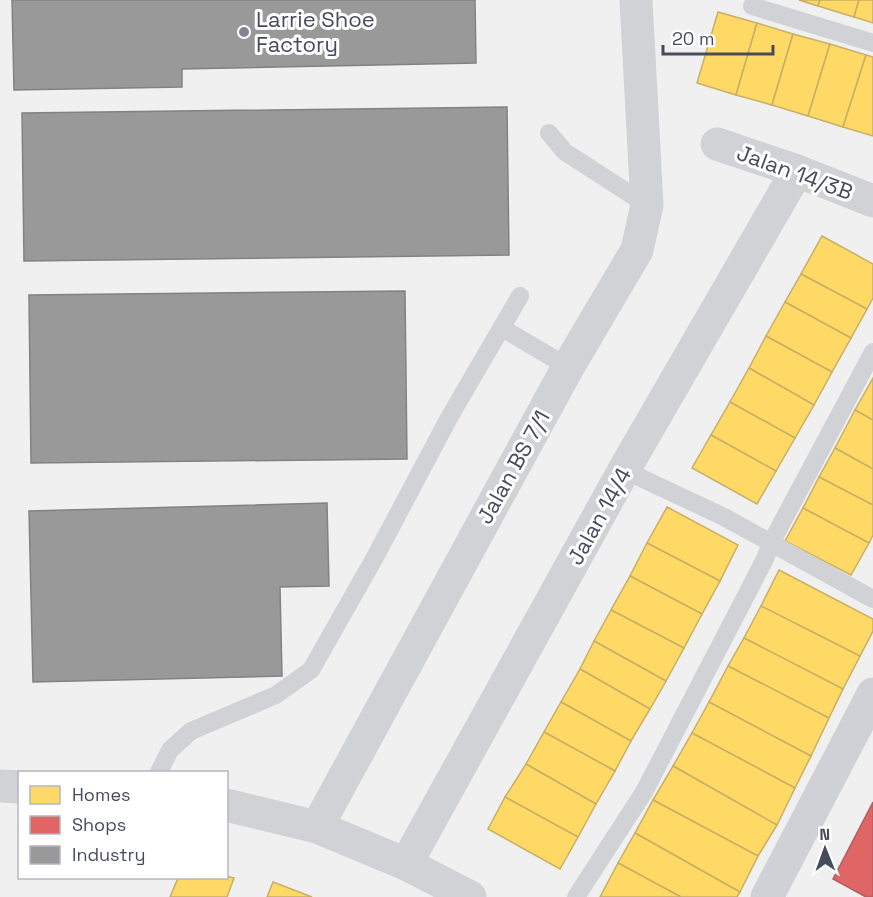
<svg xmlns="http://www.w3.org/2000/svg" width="873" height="897" viewBox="0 0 873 897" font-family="'Space Grotesk',sans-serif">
<rect width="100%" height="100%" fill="#f1f0f0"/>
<g fill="#ffd966" stroke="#c8af64" stroke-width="1.5">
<polygon points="799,0 820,0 818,6"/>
<polygon points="820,0 859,0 854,17 818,6"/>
<polygon points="859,0 873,0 873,23 854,17"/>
<polygon points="718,12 757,23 736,95 697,83"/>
<polygon points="757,23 793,34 772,105 736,95"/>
<polygon points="793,34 830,44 808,116 772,105"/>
<polygon points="830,44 866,55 843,127 808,116"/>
<polygon points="866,55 873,57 873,136 843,127"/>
<polygon points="822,236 873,264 873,298 867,309 801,274"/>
<polygon points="801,274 867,309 851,338 785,302"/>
<polygon points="785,302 851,338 832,372 766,336"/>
<polygon points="766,336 832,372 814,405 749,368"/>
<polygon points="749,368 814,405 795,438 730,402"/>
<polygon points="873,378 873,420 855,410"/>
<polygon points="730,402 795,438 776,471 711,435"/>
<polygon points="855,410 873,420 873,469 835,448"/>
<polygon points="711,435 776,471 757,504 692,468"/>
<polygon points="835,448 873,469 873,505 819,477"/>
<polygon points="819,477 873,505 873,535 869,543 803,508"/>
<polygon points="667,507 738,545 720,581 647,543"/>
<polygon points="803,508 869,543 851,575 785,541"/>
<polygon points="647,543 720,581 702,614 630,576"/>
<polygon points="779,570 873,619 873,631 860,656 761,606"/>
<polygon points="630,576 702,614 684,648 611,610"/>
<polygon points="761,606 860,656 843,689 744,638"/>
<polygon points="611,610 684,648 666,681 594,641"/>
<polygon points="744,638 843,689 829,718 728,666"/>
<polygon points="594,641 666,681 650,709 580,669"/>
<polygon points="728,666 829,718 811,756 709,702"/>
<polygon points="580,669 650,709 631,741 561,702"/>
<polygon points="561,702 631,741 615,771 544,732"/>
<polygon points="709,702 811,756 795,788 692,733"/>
<polygon points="544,732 615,771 596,804 526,764"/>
<polygon points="692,733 795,788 777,825 673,766"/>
<polygon points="526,764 596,804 578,837 505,797"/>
<polygon points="673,766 777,825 758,856 653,800"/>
<polygon points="505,797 578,837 560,869 488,829"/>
<polygon points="653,800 758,856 740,892 635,833"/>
<polygon points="635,833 740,892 737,897 681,897 618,863"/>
<polygon points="618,863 681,897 600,897"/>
<polygon points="226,876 234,878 227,897 170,897 178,878 226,878"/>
<polygon points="273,882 312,897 267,897"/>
</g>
<polygon fill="#e06666" stroke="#b25e64" stroke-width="1.5" points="873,802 873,897 866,897 833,879"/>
<g fill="#999" stroke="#808287" stroke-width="1.5">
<polygon points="12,0 475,0 476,63 182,69 182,87 14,90"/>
<polygon points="507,107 509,255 24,261 22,113"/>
<polygon points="405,291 407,459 31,463 29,295"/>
<polygon points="327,503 329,586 280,587 282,676 33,682 29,511"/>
</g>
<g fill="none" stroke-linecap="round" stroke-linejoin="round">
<g stroke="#d1d2d6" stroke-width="18">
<polyline points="752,6 873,43"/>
<polyline points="549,133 565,152 647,205"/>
<polyline points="502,328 568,367"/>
<polyline points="624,470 724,517 873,599"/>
<polyline points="159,772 170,750 191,731 276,695 311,670 374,559 450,416 520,296"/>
<polyline points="576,897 644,792 765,559 771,543 873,352"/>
</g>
<g stroke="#d1d2d6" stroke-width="33">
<polyline points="717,144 797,171 873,201"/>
<polyline points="0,786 20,787"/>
<polyline points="226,805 317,827 406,864 470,897"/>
<polyline points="317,827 568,367 637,250 647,205 636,0"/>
<polyline points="406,864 624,470 797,171"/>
</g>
<polyline stroke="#cfd1d6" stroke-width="33" points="767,897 873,694"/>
</g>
<circle fill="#828591" stroke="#fff" stroke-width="2" cx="244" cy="32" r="6"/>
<g text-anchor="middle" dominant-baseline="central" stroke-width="6" stroke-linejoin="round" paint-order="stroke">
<g font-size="22" fill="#464c5e" stroke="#fff" text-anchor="start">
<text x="256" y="19">Larrie Shoe<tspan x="256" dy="25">Factory</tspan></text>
</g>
<g font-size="22" fill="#464c5e" stroke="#fff">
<text transform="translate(795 172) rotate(20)">Jalan 14/3B</text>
<text transform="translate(513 467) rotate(-61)">Jalan BS 7/1</text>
<text transform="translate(599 516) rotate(-61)">Jalan 14/4</text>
</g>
</g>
<rect x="18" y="771" width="210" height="108" fill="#ffffff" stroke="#b5b7bf" stroke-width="1.5"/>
<rect x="30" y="786" width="30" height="18" fill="#ffd966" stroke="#b5b7bf" stroke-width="1.5"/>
<text x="72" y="801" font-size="18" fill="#464c5e">Homes</text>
<rect x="30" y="816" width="30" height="18" fill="#e06666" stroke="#b5b7bf" stroke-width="1.5"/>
<text x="72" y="831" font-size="18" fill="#464c5e">Shops</text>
<rect x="30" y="846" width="30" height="18" fill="#999999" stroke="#b5b7bf" stroke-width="1.5"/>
<text x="72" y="861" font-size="18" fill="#464c5e">Industry</text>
<g transform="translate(825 849) rotate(359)" stroke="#ffffff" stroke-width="4.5" paint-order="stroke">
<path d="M0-4.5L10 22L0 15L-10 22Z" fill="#464c5e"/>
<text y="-9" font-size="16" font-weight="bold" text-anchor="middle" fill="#464c5e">N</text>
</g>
<path d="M663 45v9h110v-9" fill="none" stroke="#464c5e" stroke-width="3"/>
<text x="672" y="45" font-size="18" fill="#464c5e" stroke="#ffffff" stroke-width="4.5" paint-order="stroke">20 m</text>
</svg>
